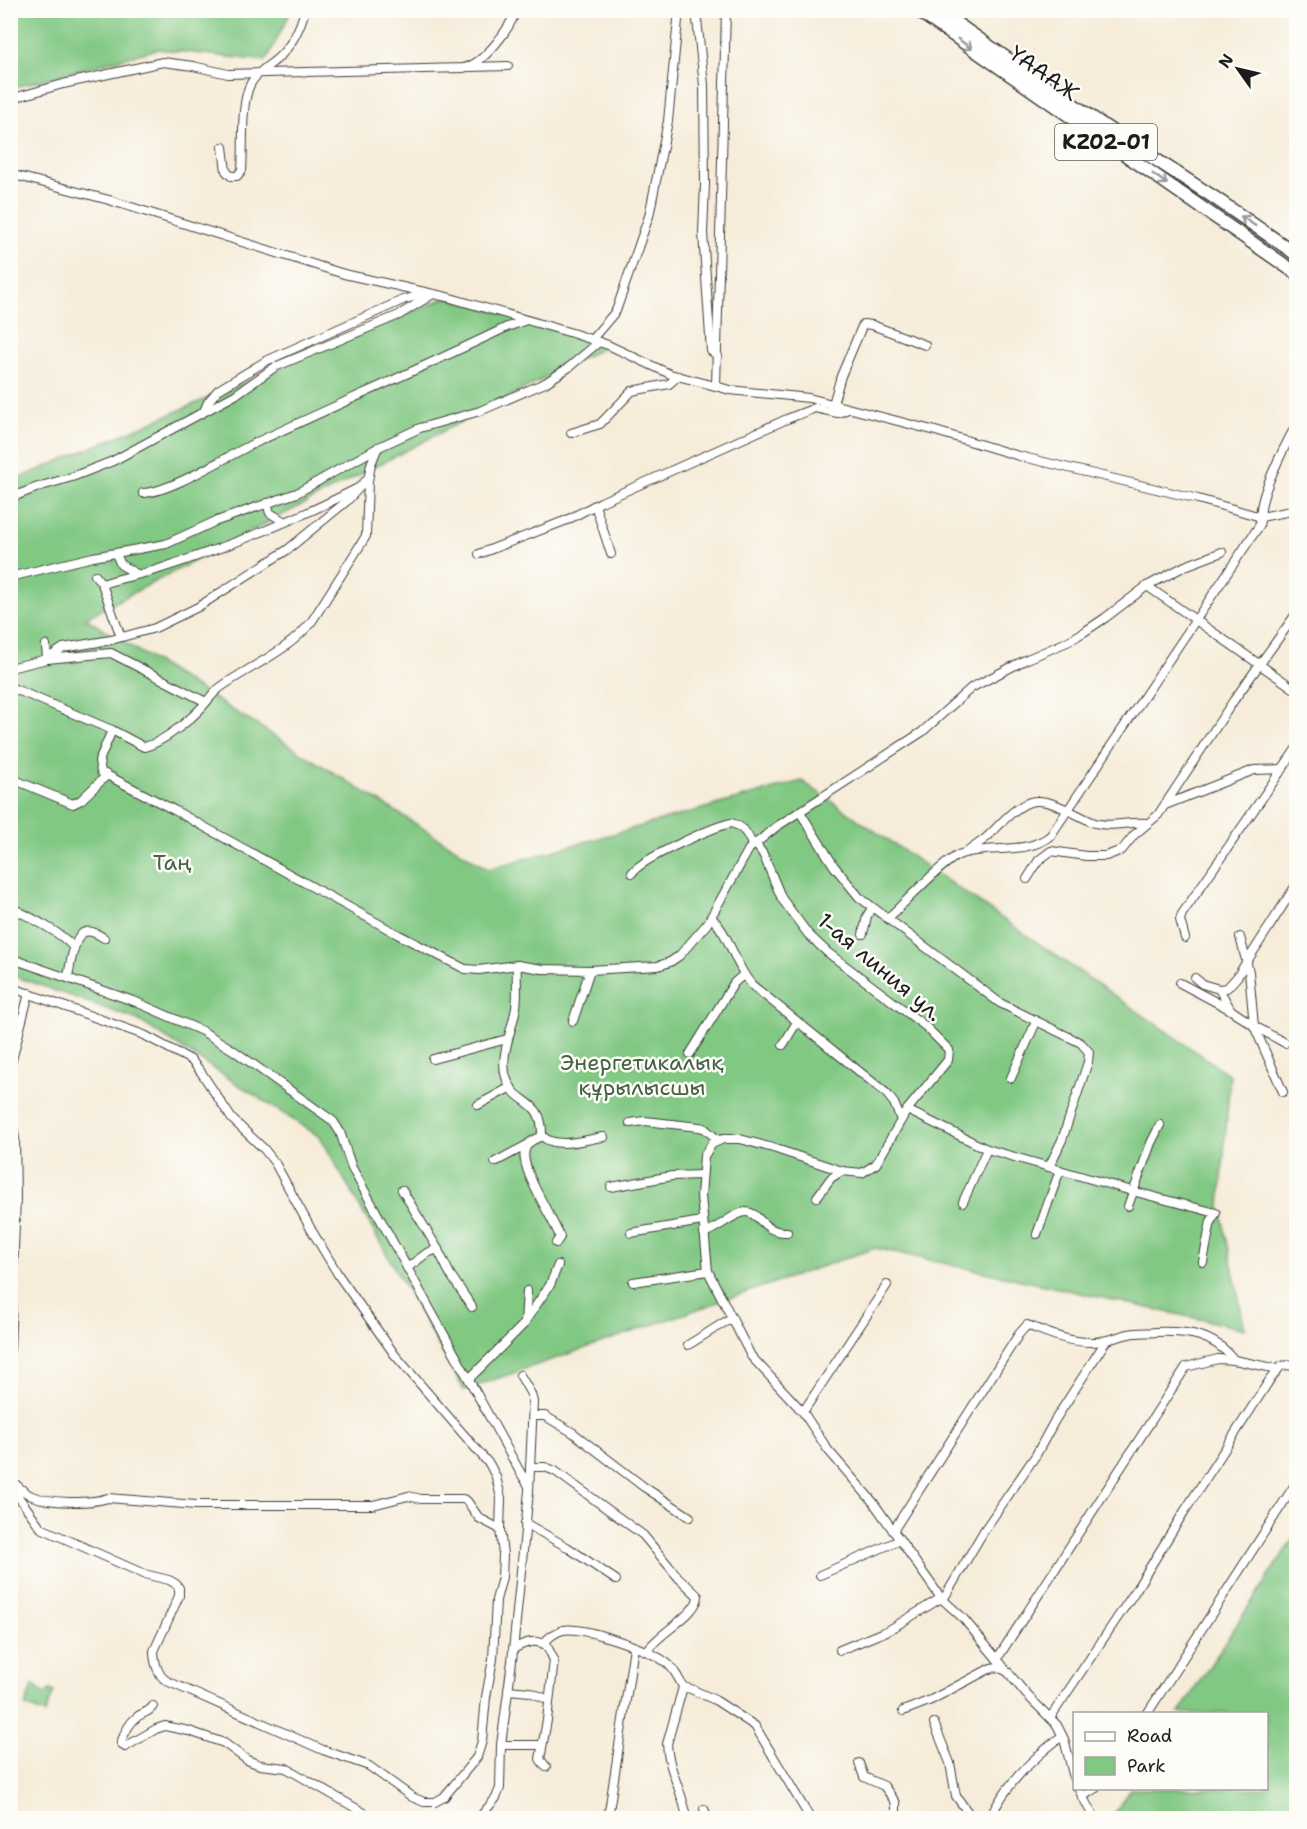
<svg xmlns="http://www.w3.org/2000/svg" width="1307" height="1829" viewBox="0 0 1307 1829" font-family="'Shantell Sans',sans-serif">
<rect width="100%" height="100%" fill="#fdfcf7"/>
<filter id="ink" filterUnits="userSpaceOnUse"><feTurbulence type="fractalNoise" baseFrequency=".0167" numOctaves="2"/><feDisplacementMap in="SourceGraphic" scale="12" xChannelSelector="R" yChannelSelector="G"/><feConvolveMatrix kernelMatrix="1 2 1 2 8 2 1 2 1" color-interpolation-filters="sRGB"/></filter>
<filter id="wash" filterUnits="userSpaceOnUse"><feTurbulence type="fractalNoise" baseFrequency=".008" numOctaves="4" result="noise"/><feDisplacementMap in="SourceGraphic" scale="24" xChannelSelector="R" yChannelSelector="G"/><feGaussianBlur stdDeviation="1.35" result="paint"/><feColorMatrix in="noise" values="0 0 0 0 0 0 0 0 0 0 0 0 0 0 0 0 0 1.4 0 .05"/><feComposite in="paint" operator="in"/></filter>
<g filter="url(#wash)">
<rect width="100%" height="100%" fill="#f6ecd9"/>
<g fill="#81c883" stroke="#4e7250" stroke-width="1.5">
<polygon points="11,10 291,10 291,11 266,61 158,49 11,88"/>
<polygon points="447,297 608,345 85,618 488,869 802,781 1230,1075 1220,1206 1245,1329 875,1248 464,1390 320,1137 138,1020 11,975 10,482"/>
<polygon points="1296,1534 1296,1818 1114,1818 1112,1817 1130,1789 1266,1788 1266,1714 1179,1713"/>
<polygon points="33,1685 38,1688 38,1690 47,1694 49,1690 54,1692 45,1714 25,1706"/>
</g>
</g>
<g filter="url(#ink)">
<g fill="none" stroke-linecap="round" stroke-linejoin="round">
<defs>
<g id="minor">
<polyline points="696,10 704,85 705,184 703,233 711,351 718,356"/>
<polyline points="469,67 508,66"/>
<path d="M10,99L63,84L163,62L193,66L228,74L463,68C483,65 510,29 516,10"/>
<path d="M223,147L226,171L231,176H237L242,170C244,147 240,102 251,83C257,72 269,66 278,58C292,45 300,29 305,10"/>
<polyline points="10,174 109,200 344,274 447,297 572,333 608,345 670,374 730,390 809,398 932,430 1019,456 1198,499 1261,517 1296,510"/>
<polyline points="592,339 616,311 649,216 668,121 679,10"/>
<polyline points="716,386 726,10"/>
<polyline points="833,404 841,376 863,324 872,325 925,345"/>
<polyline points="204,411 208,402 218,390 266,361 403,300 427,293"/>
<polyline points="571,433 600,424 632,391 669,384 678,376"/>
<path d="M143,493C171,492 227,456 255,443C339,404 424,367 507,327L524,321"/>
<polyline points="10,498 38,487 72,477 113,461 235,395 275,367 399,315 433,294"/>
<polyline points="267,503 270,513 285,522"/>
<polyline points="595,505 611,554"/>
<polyline points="116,554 121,565 137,574"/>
<polyline points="479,554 567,520 601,502 787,419 815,408 838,413 848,409"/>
<polyline points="95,575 102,584 121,637"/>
<polyline points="10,577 93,557 166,544 214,522 297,493 379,447 420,428 480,411 545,383 568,368 599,342"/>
<path d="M102,584C120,578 138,575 156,570C224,548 292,522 356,489"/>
<polyline points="1147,586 1296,690"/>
<polyline points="46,645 47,659"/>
<polyline points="47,659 63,648 111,640 155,628 198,607 287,550 347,501 368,478"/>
<polyline points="10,668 47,659 111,653 206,702"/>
<path d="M10,687L112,730L144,747C162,743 189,721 202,707C208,701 213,692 221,687C250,666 289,651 312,621L366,536L368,481L371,464L378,447"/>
<polyline points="112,730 99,761 101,772 174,810 399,935 465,969 479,970 517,965 542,969 590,970 658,966 670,962 679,956 707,924 749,849 776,827 922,732 971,688 1025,660 1067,642 1084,632 1105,618 1147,586 1185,566 1222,552"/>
<polyline points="10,778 73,804 81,800 107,775"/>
<polyline points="1165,805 1254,770 1283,769"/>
<polyline points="800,812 834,866 859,897 1000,1003 1081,1043 1089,1052 1088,1062 1062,1140 1049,1167"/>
<polyline points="755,843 763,854 782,899 808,934 827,952 925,1026 949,1050 948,1060 907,1110 876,1164 862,1173 842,1171 773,1148 740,1139 723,1139 712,1144 704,1156 701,1196 708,1271 751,1356 803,1412 828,1450 873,1502 941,1598 963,1618 1026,1694 1057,1725 1064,1739 1074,1778"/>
<path d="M968,851C975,846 981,842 987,837C999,826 1014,807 1030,802C1050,796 1078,817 1095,823C1111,828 1130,821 1146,823"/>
<path d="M632,873C641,859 713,827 731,823C743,826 749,835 752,846"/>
<polyline points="1027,879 1039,860 1051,851 1086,856 1106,856 1122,850 1134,835 1158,815 1234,700 1296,614"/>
<path d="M10,907C26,915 67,935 74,949"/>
<path d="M712,918C731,937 734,965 752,985L886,1093L894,1103L901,1120"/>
<path d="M888,918C904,904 945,859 961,854C988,845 1029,855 1051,835L1259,526C1261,518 1260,511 1262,503C1267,480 1285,446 1296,425"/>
<polyline points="863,934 867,916 872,908"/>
<polyline points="1240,937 1249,972 1254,1026 1283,1092"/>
<polyline points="1185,938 1180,920 1182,914 1296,749"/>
<polyline points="10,958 136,1002 202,1031 233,1050 333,1121 340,1132 352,1168 520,1472 529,1486"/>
<path d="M517,965C516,979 518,994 516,1007C513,1029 498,1058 507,1080C516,1106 543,1097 542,1136C557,1150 585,1139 604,1137"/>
<path d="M68,977C70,966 74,935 85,932C92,930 99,935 104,938"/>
<polyline points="1195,978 1202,984 1219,989"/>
<polyline points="1180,983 1231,1010 1256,1027 1285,1043"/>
<path d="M10,987L144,1035L191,1060L201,1072L232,1119L264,1149L275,1163L312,1231L339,1276L395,1355L490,1465L496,1477L501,1498L500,1529L503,1555L502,1577L496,1600L493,1659L486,1697L482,1741L477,1757L444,1797L435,1802H424L412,1797L369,1766L323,1750L167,1681C158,1676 154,1662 154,1651L179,1596V1588L176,1584L169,1580L144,1574L41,1528L15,1492L10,1467"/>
<polyline points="1231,1010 1219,989 1227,988 1237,977 1296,885"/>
<polyline points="573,1021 590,970"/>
<polyline points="783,1045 797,1022"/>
<polyline points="690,1054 734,983 743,975"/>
<polyline points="433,1059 507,1039"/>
<polyline points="10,1068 29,993"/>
<polyline points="1011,1078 1036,1022"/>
<polyline points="478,1105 511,1087"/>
<polyline points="907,1110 987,1149 1132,1191 1216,1213 1211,1221 1203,1262"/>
<polyline points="10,1111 15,1139 16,1198 10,1350"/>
<polyline points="630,1123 645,1121 699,1127 704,1128 718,1140"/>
<path d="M542,1136C534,1140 528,1141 525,1150C519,1168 553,1218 560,1237L556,1243"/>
<polyline points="495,1162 527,1145"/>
<polyline points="611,1187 672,1176 702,1175"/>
<polyline points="402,1190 436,1246 450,1274 472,1307"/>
<polyline points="817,1197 831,1178 842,1171"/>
<polyline points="963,1202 987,1149"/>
<polyline points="1128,1206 1151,1143 1160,1125"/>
<polyline points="631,1233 702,1221"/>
<path d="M704,1233C716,1230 735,1212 746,1212C760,1212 762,1233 787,1232"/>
<polyline points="1037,1234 1060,1170"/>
<polyline points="407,1268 427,1253 438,1249"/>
<polyline points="633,1282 708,1271"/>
<polyline points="526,1320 550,1285 558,1265"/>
<polyline points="688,1345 725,1322 733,1319"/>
<polyline points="469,1379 525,1323 527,1291"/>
<polyline points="803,1412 887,1285"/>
<polyline points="533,1416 545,1416 572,1432 644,1487 690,1517"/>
<path d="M530,1467H545L555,1471L643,1535L678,1577L698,1596C698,1614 657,1634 647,1651"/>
<path d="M13,1482C19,1487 25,1493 32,1496C49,1503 90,1504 108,1498L196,1505H373L408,1496L421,1499H463L467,1501L479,1518L500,1529"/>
<polyline points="525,1523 567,1547 616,1580"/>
<path d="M893,1531L1019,1334L1027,1325C1046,1332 1067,1342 1089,1342C1103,1343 1115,1337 1129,1334C1138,1332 1148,1333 1156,1332C1188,1331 1214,1334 1234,1360L1278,1369"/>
<polyline points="820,1575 900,1540"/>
<polyline points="943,1600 985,1529 1036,1455 1055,1420 1106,1341"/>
<path d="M544,1643C549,1637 556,1632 563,1630C583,1626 652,1650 668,1664C675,1670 679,1679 683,1687L667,1744C668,1770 683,1792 687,1818"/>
<path d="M513,1649C524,1643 536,1638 547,1646L554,1660L547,1720L540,1759L546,1767"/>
<polyline points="840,1650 889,1630 941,1598"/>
<polyline points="997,1659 1186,1367 1218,1359 1234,1360"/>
<polyline points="683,1687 691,1689 715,1700 755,1726 810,1818"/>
<polyline points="508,1690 530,1692 549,1700"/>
<path d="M153,1706C149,1713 143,1712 137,1717C129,1723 124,1734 121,1743L125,1747L156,1729L165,1726L189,1731L224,1743L247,1760L260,1765L286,1768L373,1818"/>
<polyline points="903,1711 931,1700 991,1668 998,1667 1006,1671"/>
<polyline points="1147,1714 1296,1483"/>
<polyline points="1050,1718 1134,1593 1184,1512 1271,1378 1281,1366 1289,1365 1296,1368"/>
<polyline points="934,1723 950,1763 956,1796 972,1818"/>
<polyline points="501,1745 542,1745"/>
<polyline points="859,1763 864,1777 884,1786 896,1803 896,1818"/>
<polyline points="1078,1788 1094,1818"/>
<polyline points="1082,1797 1096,1788"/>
<polyline points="704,1809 708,1818"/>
<polyline points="479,1818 496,1798 500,1788 501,1745 512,1661 529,1491 533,1402 531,1394 520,1375"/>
<polyline points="608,1818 634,1647"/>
<path d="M990,1818C1006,1784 1032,1759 1062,1736"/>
</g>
<g id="highway">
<polyline points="917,10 1296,273"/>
<polyline points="937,10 1104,126 1212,196 1296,254"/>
</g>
</defs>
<use href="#minor" stroke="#3d3b38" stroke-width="10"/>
<use href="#highway" stroke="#3d3b38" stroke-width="15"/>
<use href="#minor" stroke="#fff" stroke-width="8"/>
<use href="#highway" stroke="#fff" stroke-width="12"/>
</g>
<defs><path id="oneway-shaft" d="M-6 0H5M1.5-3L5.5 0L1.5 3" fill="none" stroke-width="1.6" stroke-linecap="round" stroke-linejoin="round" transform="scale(1.5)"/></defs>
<g stroke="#999">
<use href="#oneway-shaft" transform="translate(965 44) rotate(35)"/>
<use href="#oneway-shaft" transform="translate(1160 179) rotate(35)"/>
<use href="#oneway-shaft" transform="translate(1248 221) rotate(-146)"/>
</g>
</g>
<g text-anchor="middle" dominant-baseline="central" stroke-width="5" stroke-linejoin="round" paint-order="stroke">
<rect fill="#fdfcf7" stroke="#605f5e" stroke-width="1.5" x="1055" y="124" width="102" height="36" rx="4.5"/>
<g font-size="21" font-weight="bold" fill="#1c1c1c">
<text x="1106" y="142">KZ02-01</text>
</g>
<g font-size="22" fill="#1c1c1c" stroke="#fdfcf7">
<text transform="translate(1044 73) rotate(35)">ҮАААЖ</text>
<text transform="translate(880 967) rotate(40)">1-ая линия ул.</text>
</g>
<g font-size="22" fill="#446145" stroke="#fdfcf7">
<text x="172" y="862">Таң</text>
<text x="642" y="1062">Энергетикалық<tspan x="642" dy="25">құрылысшы</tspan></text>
</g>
</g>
<rect width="1307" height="1829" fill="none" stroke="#fdfcf7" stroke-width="36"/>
<rect x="1073" y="1712" width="195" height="78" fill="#fdfcf7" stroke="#a3a29f" stroke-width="1.5"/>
<rect x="1085" y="1732" width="30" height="9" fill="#ffffff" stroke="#a3a29f" stroke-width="1.5"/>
<text x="1127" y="1742" font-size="18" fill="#1c1c1c">Road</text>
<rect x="1085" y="1757" width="30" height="18" fill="#81c883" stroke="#a3a29f" stroke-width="1.5"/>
<text x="1127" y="1772" font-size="18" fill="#1c1c1c">Park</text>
<g transform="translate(1238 69) rotate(304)" stroke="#fdfcf7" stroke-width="4.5" paint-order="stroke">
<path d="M0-4.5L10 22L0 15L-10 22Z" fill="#1c1c1c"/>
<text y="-9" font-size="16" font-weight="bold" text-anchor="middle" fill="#1c1c1c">N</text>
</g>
</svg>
